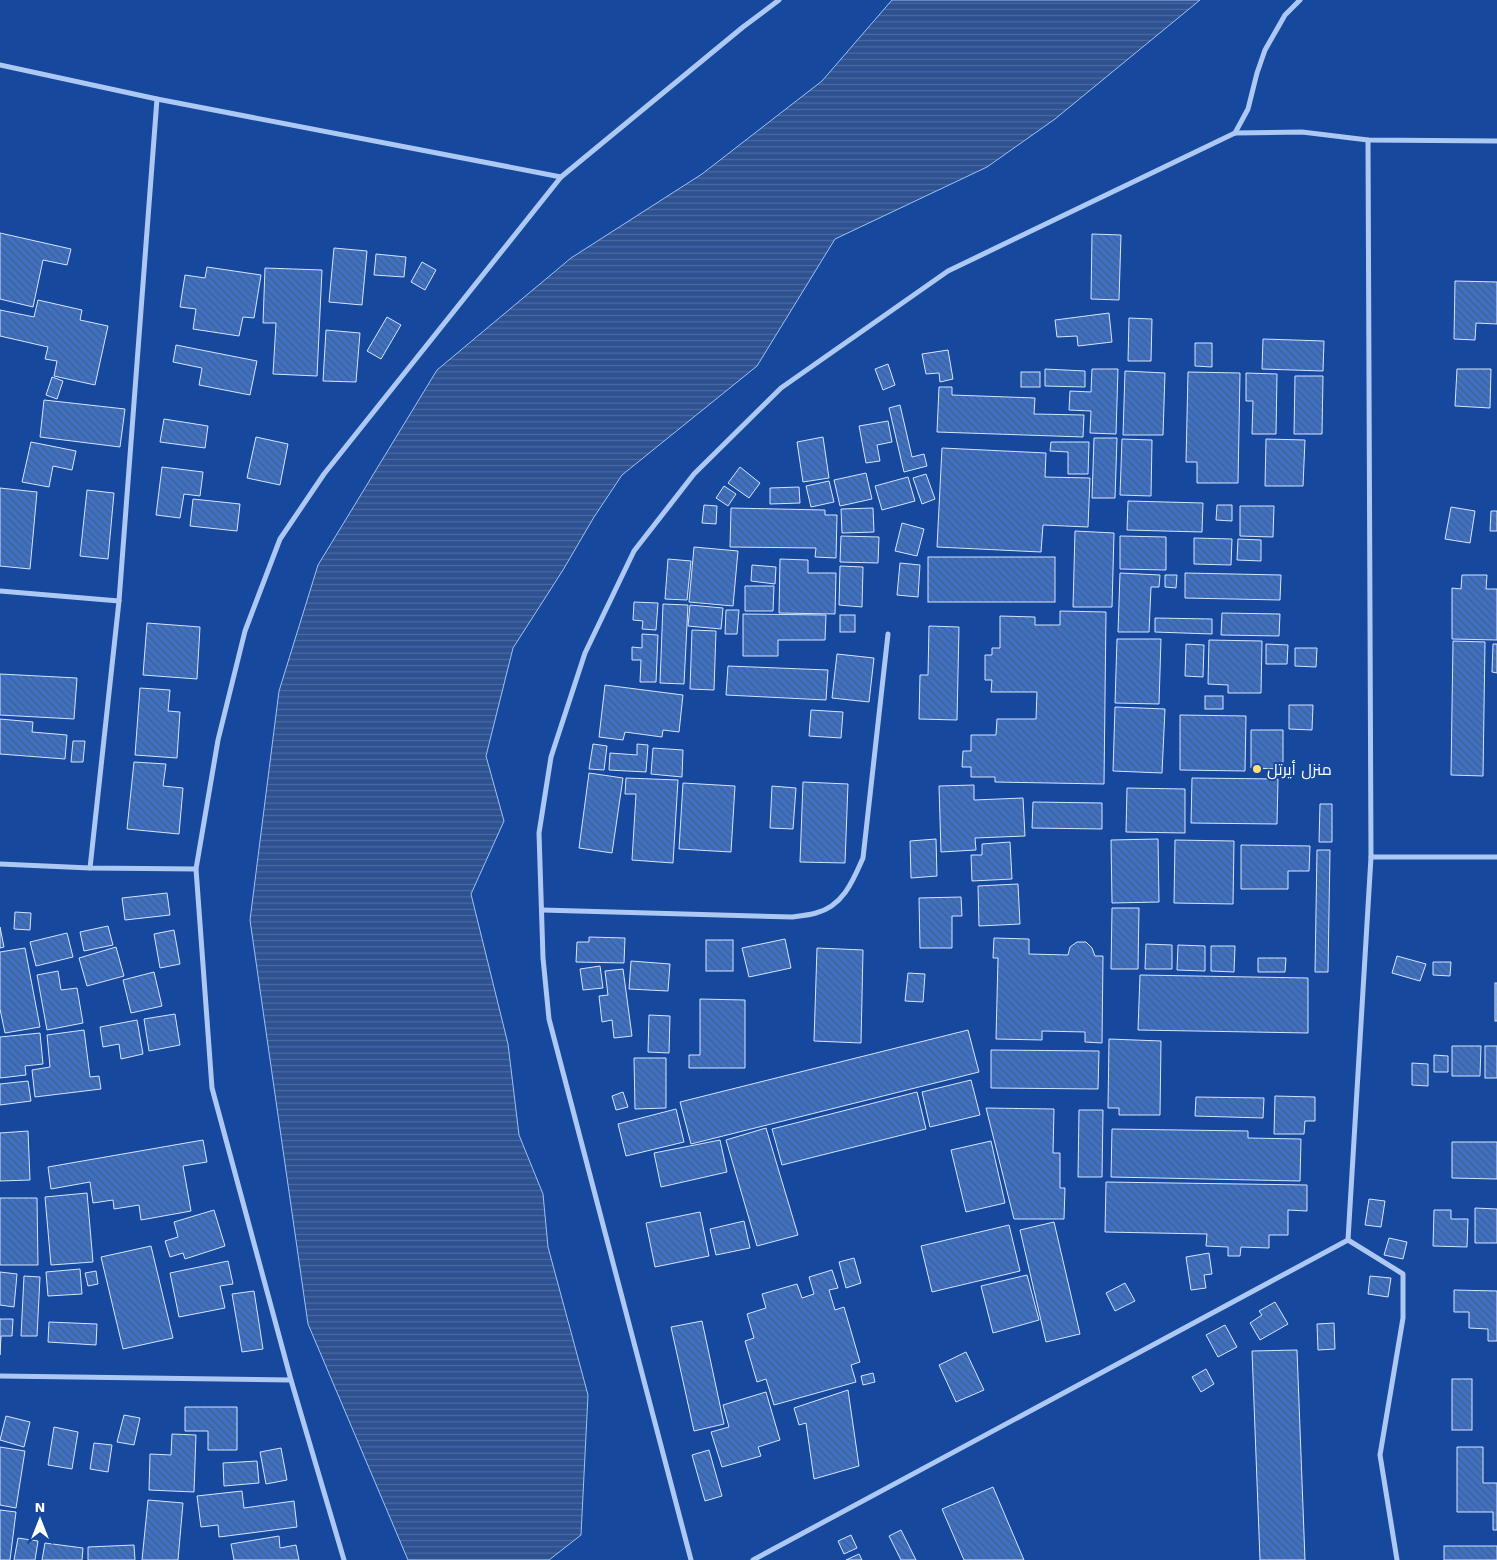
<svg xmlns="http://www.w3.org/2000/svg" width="1497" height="1560" viewBox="0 0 1497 1560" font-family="'Work Sans',Cairo,sans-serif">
<defs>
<pattern id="water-rules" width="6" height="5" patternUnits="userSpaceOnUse" patternTransform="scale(1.25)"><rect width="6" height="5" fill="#2d5191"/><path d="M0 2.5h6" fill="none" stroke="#4c6ba2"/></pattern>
<pattern id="building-back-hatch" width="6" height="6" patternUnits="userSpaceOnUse" patternTransform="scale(1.25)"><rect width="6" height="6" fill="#3e71c4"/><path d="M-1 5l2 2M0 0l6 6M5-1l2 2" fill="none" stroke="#455e88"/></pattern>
</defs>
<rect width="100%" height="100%" fill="#16489d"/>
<polygon fill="url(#water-rules)" stroke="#9fc2f5" points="892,0 1200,0 1055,119 987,167 835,239 757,366 622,475 594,517 563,570 513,648 486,756 504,821 471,894 508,1044 519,1135 543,1194 548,1247 588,1395 581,1535 549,1560 408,1560 308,1324 250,920 279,691 318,565 437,370 571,258 702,174 822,81"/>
<g fill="url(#building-back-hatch)" stroke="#d5e4fd">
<polygon points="0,233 71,249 67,265 43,260 33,307 0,299"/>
<polygon points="1092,234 1121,235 1119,300 1091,299"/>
<polygon points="334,248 367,251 362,305 329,302"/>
<polygon points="376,254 406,257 404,277 374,275"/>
<polygon points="422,262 436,270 425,290 411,282"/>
<polygon points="207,267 261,275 254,318 243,317 239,336 193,329 196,309 180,307 185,275 205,278"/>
<polygon points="265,268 322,270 317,376 273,374 276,323 263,323"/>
<polygon points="1455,281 1497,282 1497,324 1476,323 1475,340 1454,339"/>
<polygon points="38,300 82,310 80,320 108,326 95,385 54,376 57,361 45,359 48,347 0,336 0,310 34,317"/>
<polygon points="1109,313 1112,342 1078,346 1077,336 1057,337 1055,320"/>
<polygon points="387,317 401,325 381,359 367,351"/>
<polygon points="1129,318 1152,319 1151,361 1128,361"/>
<polygon points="326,330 360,333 356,382 323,381"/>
<polygon points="1263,339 1324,341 1323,371 1262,369"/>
<polygon points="1195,343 1212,343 1212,367 1195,366"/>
<polygon points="176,345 257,361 250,395 199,385 202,368 173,362"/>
<polygon points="948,350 953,379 940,382 939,373 926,374 922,354"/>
<polygon points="888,364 895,385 883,390 875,369"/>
<polygon points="1045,369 1085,371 1085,387 1045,386"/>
<polygon points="1092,369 1118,369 1116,434 1090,433 1091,411 1069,410 1070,391 1091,392"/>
<polygon points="1457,369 1491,369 1490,408 1455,406"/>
<polygon points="1125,371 1165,373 1163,435 1123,435"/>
<rect x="1021" y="372" width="19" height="15"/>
<polygon points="1188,372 1240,373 1238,483 1197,483 1197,462 1186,462"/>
<polygon points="1246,373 1277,374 1276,434 1252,434 1253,401 1246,401"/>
<polygon points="1295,376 1323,376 1322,434 1294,434"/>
<polygon points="52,377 63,381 57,399 46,395"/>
<polygon points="939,387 952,387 952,395 1035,398 1034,414 1084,415 1083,437 937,432"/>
<polygon points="44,400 125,409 120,447 40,437"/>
<polygon points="900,405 912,457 924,454 927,466 904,472 889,408"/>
<polygon points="164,419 208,426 205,448 160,442"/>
<polygon points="888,421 892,442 877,445 880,461 866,463 859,426"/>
<polygon points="256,437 288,444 280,485 247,478"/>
<polygon points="823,437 829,478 803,482 797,442"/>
<polygon points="1094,438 1117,438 1115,498 1092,498"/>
<polygon points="1122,439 1152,440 1151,496 1120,495"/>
<polygon points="1266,439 1305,440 1303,486 1265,486"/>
<polygon points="31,442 76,451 72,470 53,466 49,487 22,482"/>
<polygon points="1051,442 1089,442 1088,474 1068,474 1068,452 1050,451"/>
<polygon points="942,448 1046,453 1045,477 1090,478 1088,527 1043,525 1041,552 937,547"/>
<polygon points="162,467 203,472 200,496 184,494 180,518 156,515"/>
<polygon points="740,467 760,483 749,498 728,483"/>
<polygon points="866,473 872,499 840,506 834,480"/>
<polygon points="926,474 935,499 922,504 913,478"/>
<polygon points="908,477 915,501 882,510 875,486"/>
<polygon points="829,481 834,502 811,507 806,486"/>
<polygon points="724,486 736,494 728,506 716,498"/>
<polygon points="799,487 800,503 770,504 770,488"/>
<polygon points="0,488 37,492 30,569 0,566"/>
<polygon points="87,490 114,493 108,559 80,556"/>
<polygon points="193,499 240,504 237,531 190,526"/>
<polygon points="1128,501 1203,503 1202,532 1127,530"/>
<polygon points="704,505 717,506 716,524 702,523"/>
<polygon points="1217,505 1232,505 1232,521 1216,520"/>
<polygon points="1240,506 1274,506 1273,537 1240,536"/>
<polygon points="1451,507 1475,511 1470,543 1445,539"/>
<polygon points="731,508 825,510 825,515 837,515 836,558 815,557 816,548 730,547"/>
<polygon points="873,508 874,532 842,533 841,509"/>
<polygon points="1491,511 1497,511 1497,531 1490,531"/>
<polygon points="902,523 924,529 917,556 895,551"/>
<polygon points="1075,531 1114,533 1112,607 1073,607"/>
<polygon points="841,536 879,537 878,563 840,562"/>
<polygon points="1120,536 1166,537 1166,570 1120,569"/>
<polygon points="1194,538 1232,539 1231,565 1194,564"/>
<polygon points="1238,539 1261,540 1261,561 1237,560"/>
<polygon points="694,547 738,551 733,606 689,602"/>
<rect x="928" y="557" width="127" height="45"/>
<polygon points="668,559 691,561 687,600 665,599"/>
<polygon points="780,559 808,560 808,573 836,573 835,614 779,613"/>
<polygon points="900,563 920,565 918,597 897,595"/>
<polygon points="752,565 776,567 775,584 751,581"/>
<polygon points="840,566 863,567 862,607 839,605"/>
<polygon points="1120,573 1160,575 1159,587 1151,587 1149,632 1118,632"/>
<polygon points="1185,573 1281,575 1280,600 1185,598"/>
<polygon points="1165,575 1177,575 1176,588 1165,587"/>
<polygon points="1462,575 1487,575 1486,589 1497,589 1497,640 1452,639 1452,588 1461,589"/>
<polygon points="745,586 774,586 773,611 745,611"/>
<polygon points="634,602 658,603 656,630 642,629 643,621 633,620"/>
<polygon points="663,604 688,605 684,684 660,683"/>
<polygon points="690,605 723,608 721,629 688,626"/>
<polygon points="726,610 739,610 737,634 725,634"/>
<polygon points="1060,611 1106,612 1104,784 995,782 995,777 971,777 971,767 962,767 963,751 971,751 971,735 996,735 997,719 1036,719 1037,692 991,692 992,680 985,680 985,655 992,655 992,648 1000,648 1000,616 1035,617 1035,625 1060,625"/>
<polygon points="1222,613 1280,614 1279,636 1221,635"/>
<polygon points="743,614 826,615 825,640 778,640 778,656 743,656"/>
<rect x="840" y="615" width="15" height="17"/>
<polygon points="1155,618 1212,619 1212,634 1155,632"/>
<polygon points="147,623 200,627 197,679 143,675"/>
<polygon points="929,626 959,627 957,720 919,719 920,675 928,675"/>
<polygon points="692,630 716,631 714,690 690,689"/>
<polygon points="642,634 658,635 656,682 640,682 641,660 632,660 632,647 642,648"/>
<polygon points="1117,639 1161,639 1159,704 1115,703"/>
<polygon points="1209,640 1262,641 1261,693 1228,693 1228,685 1208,684"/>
<polygon points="1453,641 1485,642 1483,776 1451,775"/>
<polygon points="1186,644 1204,645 1203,677 1185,676"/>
<polygon points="1266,644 1288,645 1287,664 1266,664"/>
<polygon points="1493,644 1497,644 1497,673 1492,672"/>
<polygon points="1295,648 1317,648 1316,667 1295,666"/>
<polygon points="837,654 874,658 869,702 832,698"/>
<polygon points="728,666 828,670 826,700 726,695"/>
<polygon points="0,674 77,678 74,719 0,715"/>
<polygon points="605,685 683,695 679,732 663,730 662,737 625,732 623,740 599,737"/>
<polygon points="140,688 170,690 168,711 180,712 177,758 135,755"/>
<rect x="1205" y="696" width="18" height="13"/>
<polygon points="1289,705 1313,705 1312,730 1289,729"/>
<polygon points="1115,707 1165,709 1162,773 1113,771"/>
<polygon points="811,710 843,712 841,738 809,736"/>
<polygon points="1180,715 1246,716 1245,771 1180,770"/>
<polygon points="0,719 33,722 32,732 67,735 65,759 0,754"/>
<polygon points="1251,730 1283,730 1283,769 1251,768"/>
<polygon points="73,741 85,741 83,762 71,762"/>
<polygon points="593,744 607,746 604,770 589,769"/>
<polygon points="637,744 648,745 646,772 609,770 610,753 637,755"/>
<polygon points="653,748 683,750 682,777 651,774"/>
<polygon points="134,762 166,764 163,786 183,788 179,834 127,829"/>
<polygon points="589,773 623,778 612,853 579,848"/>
<polygon points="626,778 678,780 673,863 632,860 636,794 625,794"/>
<polygon points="1192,778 1278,779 1277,824 1191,823"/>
<polygon points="803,782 848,784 845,863 800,862"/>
<polygon points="683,783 735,786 731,852 679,849"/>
<polygon points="974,785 974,800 1023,798 1025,836 975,838 976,850 941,852 939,786"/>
<polygon points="772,786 796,788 793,829 770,828"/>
<polygon points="1127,788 1185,789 1185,833 1126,832"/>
<polygon points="1033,802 1102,803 1102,829 1032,828"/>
<polygon points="1320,804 1332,804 1332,842 1319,842"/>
<polygon points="936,839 937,876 911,878 910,841"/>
<polygon points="1158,839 1159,902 1112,903 1111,840"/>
<polygon points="1175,840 1234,841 1233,904 1174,903"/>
<polygon points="1010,842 1012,879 972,881 971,855 982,855 982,844"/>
<polygon points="1241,845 1310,846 1309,871 1288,871 1288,889 1241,889"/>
<polygon points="1317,850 1330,850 1328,972 1315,972"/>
<polygon points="1018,884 1020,924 979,926 978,886"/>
<polygon points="167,893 170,915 125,920 122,898"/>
<polygon points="961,897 962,916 952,916 952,948 920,948 919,898"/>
<polygon points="1112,908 1139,908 1138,969 1111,969"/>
<polygon points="15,912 31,913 30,930 14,929"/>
<polygon points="108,926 113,945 84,951 80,932"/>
<polygon points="0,927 4,947 0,948"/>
<polygon points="174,930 180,964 160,968 154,934"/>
<polygon points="67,933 73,957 36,966 30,942"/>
<polygon points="589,937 625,938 624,963 576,962 577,942 589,942"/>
<polygon points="994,938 1029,939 1029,954 1068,955 1070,947 1077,942 1086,942 1092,948 1095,956 1103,956 1102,1043 1085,1042 1085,1032 1042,1031 1042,1040 996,1039 998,958 993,958"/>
<polygon points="785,939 791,968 749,977 742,948"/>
<rect x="706" y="940" width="27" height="31"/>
<polygon points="1146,944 1172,945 1172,969 1145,969"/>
<polygon points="1178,945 1205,946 1205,971 1177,970"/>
<polygon points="1211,946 1235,946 1234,972 1211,971"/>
<polygon points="116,947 124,976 87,986 79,958"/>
<polygon points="25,948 40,1027 5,1033 0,1009 0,952"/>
<polygon points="817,948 863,950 861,1043 814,1041"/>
<polygon points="1397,956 1426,964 1420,981 1392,973"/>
<polygon points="1258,958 1286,958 1285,972 1258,972"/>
<polygon points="631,961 670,964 668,991 629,989"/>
<polygon points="1433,962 1451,962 1450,976 1433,975"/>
<polygon points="600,966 603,988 583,990 580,969"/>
<polygon points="623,969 632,1036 614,1038 612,1020 602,1022 599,996 608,995 605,971"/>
<polygon points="58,971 61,990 77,988 83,1023 47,1030 37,975"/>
<polygon points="154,972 162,1006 131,1013 123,980"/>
<polygon points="908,973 925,974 923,1002 905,1001"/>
<polygon points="1140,975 1308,978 1308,1033 1138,1030"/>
<rect x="1495" y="983" width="2" height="38"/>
<polygon points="700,999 745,1000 745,1068 689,1068 689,1055 700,1055"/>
<polygon points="175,1014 180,1045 149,1051 144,1019"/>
<polygon points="649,1015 670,1016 669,1053 648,1052"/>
<polygon points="137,1020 143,1054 121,1059 119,1044 103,1047 100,1027"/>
<polygon points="84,1030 90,1077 99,1076 101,1089 35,1097 32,1070 50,1067 47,1035"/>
<polygon points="968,1030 979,1072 691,1144 680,1102"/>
<polygon points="40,1033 43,1064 25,1066 26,1075 0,1078 0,1037"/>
<polygon points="1109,1039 1161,1041 1160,1115 1119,1115 1119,1108 1108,1108"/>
<polygon points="1452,1046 1481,1046 1480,1076 1452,1076"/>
<rect x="1485" y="1046" width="12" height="32"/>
<polygon points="991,1050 1099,1051 1098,1089 991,1088"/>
<polygon points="1434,1055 1448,1056 1448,1072 1434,1072"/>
<polygon points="634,1058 666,1058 666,1108 635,1109"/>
<polygon points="1412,1063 1428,1064 1428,1086 1412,1085"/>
<polygon points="971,1080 980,1115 930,1127 922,1092"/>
<polygon points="28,1081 31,1101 0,1105 0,1084"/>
<polygon points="623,1092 628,1107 616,1110 612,1096"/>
<polygon points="917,1092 926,1129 782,1165 772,1129"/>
<polygon points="1275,1096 1315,1097 1315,1121 1305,1121 1304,1134 1274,1134"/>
<polygon points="1196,1097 1264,1098 1263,1118 1195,1116"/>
<polygon points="986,1108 1054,1109 1053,1153 1060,1153 1060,1188 1065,1188 1064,1219 1014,1219"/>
<polygon points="676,1109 684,1142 626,1156 618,1124"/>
<polygon points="1079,1110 1103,1110 1102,1177 1078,1177"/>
<polygon points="766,1128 798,1235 757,1246 726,1140"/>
<polygon points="1112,1129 1248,1131 1248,1138 1301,1139 1300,1181 1111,1177"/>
<polygon points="28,1131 30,1180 0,1181 0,1133"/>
<polygon points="203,1140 207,1162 183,1166 191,1211 141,1220 139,1205 114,1209 113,1200 93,1203 90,1182 51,1189 48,1167"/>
<polygon points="720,1140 727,1172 661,1187 654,1153"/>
<polygon points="991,1141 1005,1203 966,1212 951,1150"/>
<polygon points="1452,1142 1497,1142 1497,1179 1452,1178"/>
<polygon points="1106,1182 1307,1185 1307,1211 1288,1210 1288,1235 1269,1235 1269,1248 1241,1247 1240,1256 1228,1256 1228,1247 1206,1246 1207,1234 1105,1232"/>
<polygon points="87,1193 93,1262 51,1265 45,1197"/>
<polygon points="0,1198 37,1198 38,1265 0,1265"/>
<polygon points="1369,1199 1385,1201 1381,1227 1365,1225"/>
<polygon points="1475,1208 1497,1209 1497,1243 1475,1243"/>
<polygon points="214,1210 225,1246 185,1259 183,1253 170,1257 165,1241 178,1237 174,1222"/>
<polygon points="1434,1210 1451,1210 1451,1219 1468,1219 1467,1247 1433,1246"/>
<polygon points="700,1212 709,1256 655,1267 646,1223"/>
<polygon points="744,1221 750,1248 716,1255 710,1229"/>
<polygon points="1054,1222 1080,1334 1046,1342 1020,1230"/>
<polygon points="1009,1225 1020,1271 932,1292 921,1246"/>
<polygon points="1389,1238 1407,1242 1403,1259 1384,1255"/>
<polygon points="151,1246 173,1338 123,1349 101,1257"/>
<polygon points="1209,1253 1212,1274 1204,1275 1206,1288 1191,1290 1186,1257"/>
<polygon points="854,1258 861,1283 846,1288 839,1262"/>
<polygon points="228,1261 233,1284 220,1286 225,1308 179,1317 170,1273"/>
<polygon points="80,1269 82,1294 48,1296 46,1272"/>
<polygon points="832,1270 838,1288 829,1290 835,1310 844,1307 860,1362 851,1365 856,1382 774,1405 766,1379 757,1382 745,1341 754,1338 747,1314 766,1308 762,1294 797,1284 802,1298 814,1294 809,1277"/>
<polygon points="96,1271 98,1284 88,1286 85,1273"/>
<polygon points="0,1272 17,1274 14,1307 0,1305"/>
<polygon points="1027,1275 1039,1320 993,1333 981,1286"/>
<polygon points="24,1276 40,1277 37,1336 21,1336"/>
<polygon points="1370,1276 1391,1278 1388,1297 1368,1294"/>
<polygon points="1125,1283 1135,1301 1115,1311 1106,1293"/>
<polygon points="1454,1290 1497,1291 1497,1341 1488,1341 1488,1329 1469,1328 1469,1312 1454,1312"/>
<polygon points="254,1291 263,1349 242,1352 232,1294"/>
<polygon points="1275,1302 1288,1324 1260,1340 1250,1323 1262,1315 1259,1311"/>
<polygon points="0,1319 13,1319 12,1336 1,1336 0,1355"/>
<polygon points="702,1321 724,1424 694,1431 671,1327"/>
<polygon points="49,1322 97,1324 96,1345 48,1342"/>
<polygon points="1334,1323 1335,1349 1318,1350 1317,1324"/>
<polygon points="1225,1325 1237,1347 1218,1357 1206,1335"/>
<polygon points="1297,1350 1305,1560 1260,1560 1252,1351"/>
<polygon points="966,1352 984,1390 956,1402 939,1365"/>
<polygon points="1206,1369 1214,1384 1201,1392 1192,1377"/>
<polygon points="873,1373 875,1382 863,1385 861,1376"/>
<rect x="1452" y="1379" width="20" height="51"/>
<polygon points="848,1390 859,1466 814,1479 806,1423 799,1425 794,1408"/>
<polygon points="766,1392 780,1440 758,1447 761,1456 722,1467 711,1432 729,1427 723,1405"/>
<polygon points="185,1407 237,1407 237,1450 208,1450 208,1431 185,1431"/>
<polygon points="124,1415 140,1418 134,1445 117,1442"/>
<polygon points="6,1416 30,1422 24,1447 0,1440"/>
<polygon points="54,1427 78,1432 72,1469 48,1465"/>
<polygon points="172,1434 196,1435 194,1492 149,1490 150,1454 171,1455"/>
<polygon points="94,1443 112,1445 108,1472 90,1469"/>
<polygon points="0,1447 25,1451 16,1508 0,1505"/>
<polygon points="1457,1447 1483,1447 1483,1483 1497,1483 1497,1530 1493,1530 1493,1512 1457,1512"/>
<polygon points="281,1448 287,1480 266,1484 260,1452"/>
<polygon points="709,1450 722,1496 705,1501 692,1455"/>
<polygon points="257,1461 259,1483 224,1486 223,1463"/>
<polygon points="993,1487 1024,1560 964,1560 942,1509"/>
<polygon points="242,1491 244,1508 294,1501 297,1527 219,1537 218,1525 201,1527 197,1496"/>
<polygon points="148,1500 183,1503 178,1560 142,1560"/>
<polygon points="0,1510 16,1512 10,1560 0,1560"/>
<polygon points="901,1530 916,1560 901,1560 889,1536"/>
<polygon points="851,1535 857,1548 844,1554 838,1541"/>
<polygon points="279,1536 280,1548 296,1545 299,1560 234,1560 231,1544"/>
<polygon points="18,1538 38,1541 35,1560 14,1560"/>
<polygon points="45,1543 83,1548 82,1560 42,1560"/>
<polygon points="134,1545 135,1560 88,1560 88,1547"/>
<rect x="1444" y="1546" width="53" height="14"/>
<polygon points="859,1554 862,1560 846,1560"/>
</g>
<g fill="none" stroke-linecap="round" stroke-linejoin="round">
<g stroke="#adc8f3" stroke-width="5">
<polyline points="0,65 157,99 561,177"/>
<polyline points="1235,133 1248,109 1257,73 1265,50 1285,15 1300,0"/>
<polyline points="0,591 119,601"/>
<polyline points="1371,857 1497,857"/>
<polyline points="0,864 90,868 196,869"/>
<polyline points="90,868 119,601 157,99"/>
<path d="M542,910L792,917C800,916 809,915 816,913C843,906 853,881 863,858L888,634"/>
<polyline points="1348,1240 1403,1274 1403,1318 1380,1455 1397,1560"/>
<polyline points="0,1376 291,1380"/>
<polyline points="344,1560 291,1380 212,1088 196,869 218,740 245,631 280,539 324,474 561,177 743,27 779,0"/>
<polyline points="691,1560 549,1019 543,958 539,833 551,757 585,653 634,551 694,474 781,388 948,271 1235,133 1302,132 1368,140 1497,141"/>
<polyline points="753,1560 1348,1240 1371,857 1368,140"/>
</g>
</g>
<circle fill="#ffdf6f" stroke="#16489d" stroke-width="2" cx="1257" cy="769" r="5"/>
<g text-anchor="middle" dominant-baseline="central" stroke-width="4" stroke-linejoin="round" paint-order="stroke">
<g font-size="16" fill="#fff" stroke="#16489d" text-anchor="start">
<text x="1267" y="769">منزل أيرتل</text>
</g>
</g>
<g transform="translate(40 1520)" stroke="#16489d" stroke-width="4" paint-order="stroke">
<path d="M0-4L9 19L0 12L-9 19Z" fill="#ffffff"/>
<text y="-8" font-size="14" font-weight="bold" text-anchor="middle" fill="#ffffff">N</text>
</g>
</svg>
